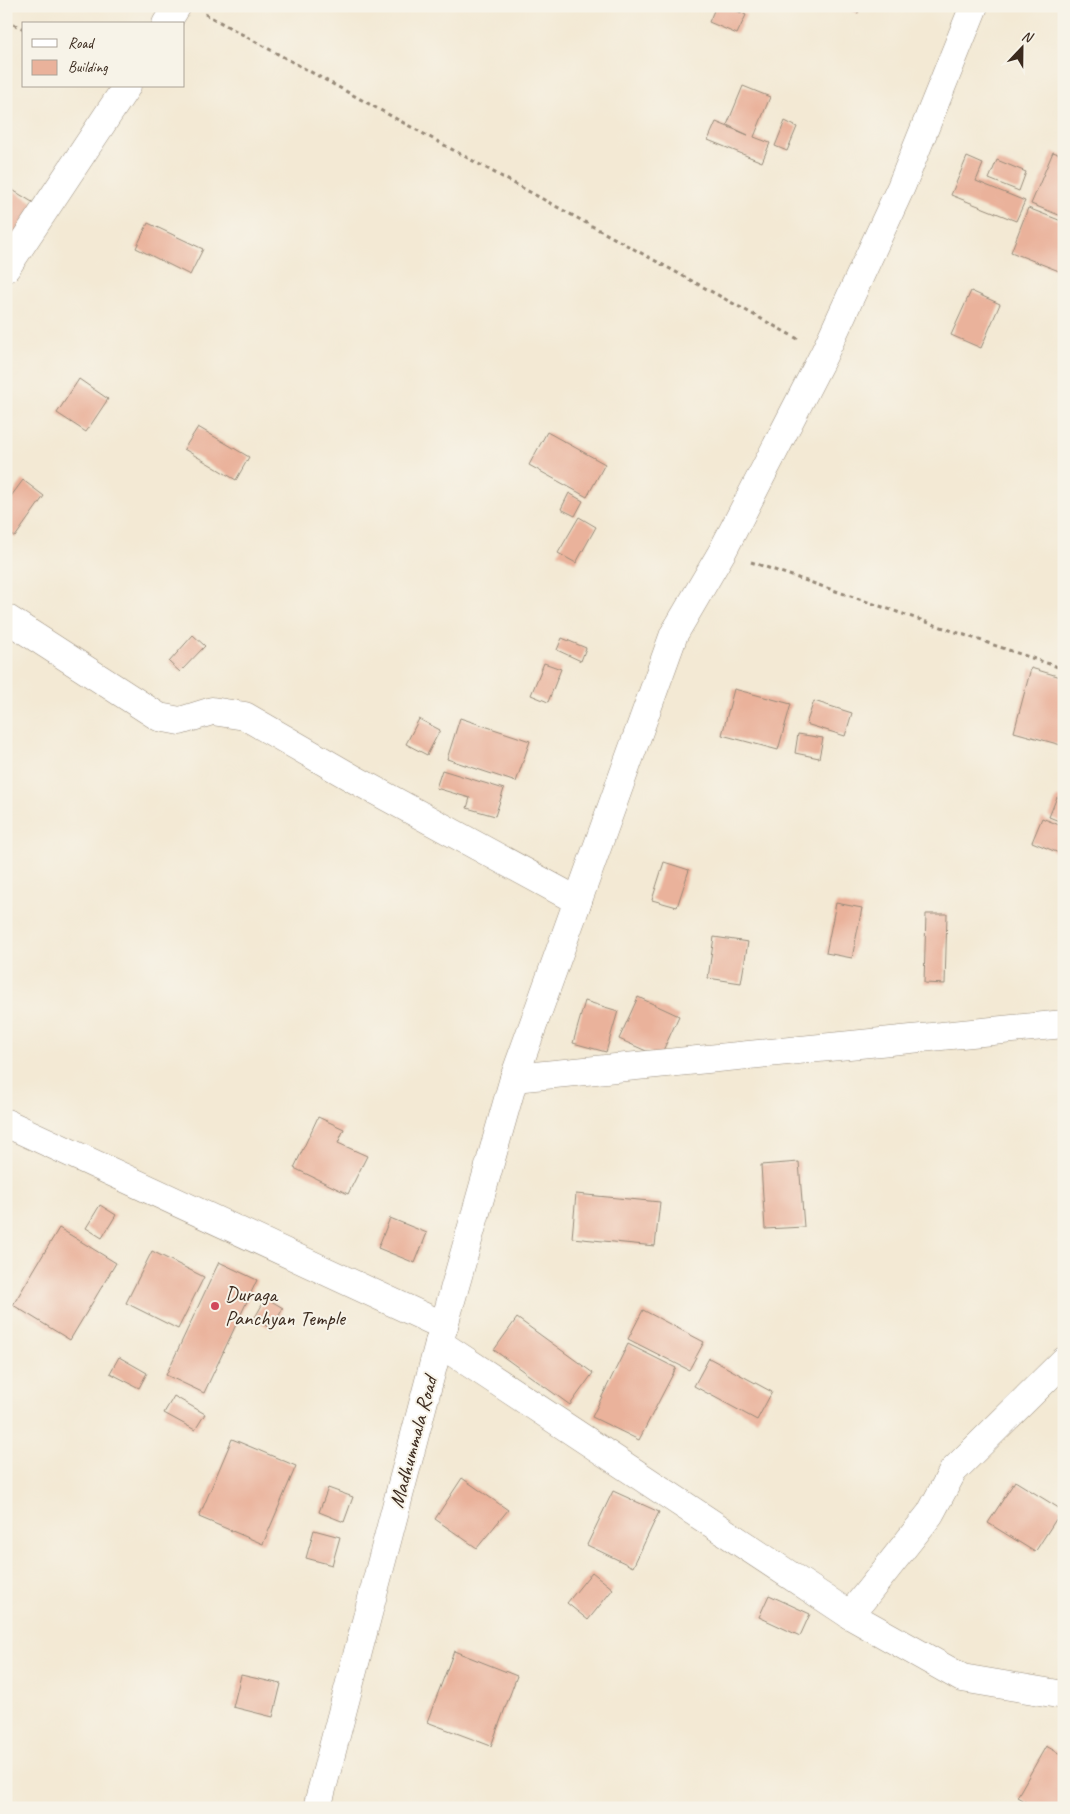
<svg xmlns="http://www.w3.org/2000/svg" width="1070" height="1814" viewBox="0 0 1070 1814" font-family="Caveat,sans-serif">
<rect width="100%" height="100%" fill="#f7f3e8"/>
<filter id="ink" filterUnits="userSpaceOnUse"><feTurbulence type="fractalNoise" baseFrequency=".02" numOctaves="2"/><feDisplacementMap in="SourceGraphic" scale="10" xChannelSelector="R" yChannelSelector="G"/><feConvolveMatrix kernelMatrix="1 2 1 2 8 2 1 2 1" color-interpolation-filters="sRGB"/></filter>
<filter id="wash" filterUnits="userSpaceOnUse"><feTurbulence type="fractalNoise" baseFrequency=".0096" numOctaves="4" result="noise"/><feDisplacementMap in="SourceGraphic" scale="20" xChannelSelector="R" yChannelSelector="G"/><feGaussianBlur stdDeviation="1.12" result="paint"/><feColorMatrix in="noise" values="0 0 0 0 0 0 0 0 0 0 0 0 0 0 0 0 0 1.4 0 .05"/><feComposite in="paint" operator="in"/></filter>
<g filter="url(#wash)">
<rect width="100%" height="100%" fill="#f3e9d4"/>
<g id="blocks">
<g fill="#eab29b">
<polygon points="716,6 726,6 746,15 737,34 709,22"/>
<polygon points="841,6 861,6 858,13"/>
<polygon points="743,86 770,97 754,137 770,143 762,162 708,140 716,122 748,135 727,125"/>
<polygon points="785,121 797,127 787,151 775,146"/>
<polygon points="1053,152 1064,156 1064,217 1031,204"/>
<polygon points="967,157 983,164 976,181 1025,201 1016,221 951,195"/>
<polygon points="997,160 1026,172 1019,191 989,179"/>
<polygon points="6,186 42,208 20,245 6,236"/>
<polygon points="1028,208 1064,222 1064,273 1011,252"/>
<polygon points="148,223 203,249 190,275 136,248"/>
<polygon points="971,291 1000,304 981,348 951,335"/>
<polygon points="79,379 108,399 86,432 57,413"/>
<polygon points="198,427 249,457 236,480 184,449"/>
<polygon points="547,432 605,464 587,497 529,465"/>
<polygon points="23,480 44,496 15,537 6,530 6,503"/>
<polygon points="569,493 583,501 575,516 561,509"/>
<polygon points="579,517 596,527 576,563 558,553"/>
<polygon points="193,635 205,646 180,672 169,662"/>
<polygon points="562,638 586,648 581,661 557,650"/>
<polygon points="544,663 561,669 548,702 531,695"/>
<polygon points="1031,668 1064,678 1064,734 1061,745 1014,732"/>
<polygon points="734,689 791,704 778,750 722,735"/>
<polygon points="814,701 852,713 845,736 806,724"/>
<polygon points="460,718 530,741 516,782 447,759"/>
<polygon points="419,719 440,730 427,755 406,744"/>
<polygon points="798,734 823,738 819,758 795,753"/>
<polygon points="442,770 504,789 495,816 467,808 470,798 436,788"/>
<polygon points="1057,797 1064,799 1064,823 1049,817"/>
<polygon points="1042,818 1064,827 1064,843 1059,853 1032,842"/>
<polygon points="664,862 689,870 677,907 652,900"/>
<polygon points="836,903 862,908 852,958 826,953"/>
<polygon points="926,914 947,914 945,984 924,983"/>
<polygon points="714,937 748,942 741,983 708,978"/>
<polygon points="638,997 679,1016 660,1057 619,1039"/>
<polygon points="585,1001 618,1011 606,1052 573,1043"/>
<polygon points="318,1117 344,1129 338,1143 367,1156 348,1194 294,1168"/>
<polygon points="799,1162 804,1227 765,1229 761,1165"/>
<polygon points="576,1194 660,1202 655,1246 572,1238"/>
<polygon points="100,1205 116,1215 102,1238 86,1228"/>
<polygon points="390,1218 427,1233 415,1263 378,1248"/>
<polygon points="59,1228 116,1263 70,1340 13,1305"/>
<polygon points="152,1251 204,1277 178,1329 126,1303"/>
<polygon points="219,1262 257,1280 204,1393 166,1375"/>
<polygon points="266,1298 283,1308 272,1329 254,1319"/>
<polygon points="643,1310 704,1342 689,1370 628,1339"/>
<polygon points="517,1318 593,1373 570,1405 494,1350"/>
<polygon points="628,1344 676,1368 639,1440 592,1417"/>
<polygon points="119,1357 147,1373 139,1388 110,1373"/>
<polygon points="709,1358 772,1392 757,1420 694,1386"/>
<polygon points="174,1396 205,1414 195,1430 164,1413"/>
<polygon points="232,1439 296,1466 263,1544 199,1517"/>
<polygon points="462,1478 508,1510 477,1548 435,1519"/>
<polygon points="1015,1481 1062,1510 1035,1552 988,1523"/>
<polygon points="328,1488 353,1497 344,1522 319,1512"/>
<polygon points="613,1491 659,1512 633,1567 587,1545"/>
<polygon points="314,1530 340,1537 332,1565 306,1558"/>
<polygon points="592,1572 613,1589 588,1620 567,1603"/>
<polygon points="769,1595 810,1614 800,1636 759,1617"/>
<polygon points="454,1651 517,1676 491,1746 427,1722"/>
<polygon points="241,1675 281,1684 273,1717 233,1707"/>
<polygon points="1046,1746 1064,1756 1064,1808 1036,1808 1017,1797"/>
</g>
</g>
</g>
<g filter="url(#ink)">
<use href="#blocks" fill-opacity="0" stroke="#978a79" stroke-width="1"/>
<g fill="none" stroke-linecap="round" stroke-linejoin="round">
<defs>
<g id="minor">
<polyline points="166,24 177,6"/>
<polyline points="6,268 127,86"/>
<polyline points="6,618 159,717 180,721 212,711 245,716 354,779 578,901"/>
<polyline points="514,1078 1064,1024"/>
<polyline points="6,1123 444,1326"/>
<polyline points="439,1343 850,1615 930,1514 953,1471 1064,1361"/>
<polyline points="850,1615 962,1678 1064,1695"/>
</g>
<polyline id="tertiary" points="317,1808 439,1343 514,1078 674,634 722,552 824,354 901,187 974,6"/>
</defs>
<use href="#minor" stroke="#978a79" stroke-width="29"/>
<use href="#tertiary" stroke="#978a79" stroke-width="29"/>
<g stroke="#978a79" stroke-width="3" stroke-dasharray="4 4" stroke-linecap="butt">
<polyline points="205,14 798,339"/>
<polyline points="6,21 24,29"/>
<polyline points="751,562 1064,669"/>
</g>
<use href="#minor" stroke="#fff" stroke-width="28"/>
<use href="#tertiary" stroke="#fff" stroke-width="28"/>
</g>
</g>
<circle fill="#d1495b" stroke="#f7f3e8" stroke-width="2" cx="215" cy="1306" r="5"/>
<g text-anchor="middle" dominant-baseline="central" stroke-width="4" stroke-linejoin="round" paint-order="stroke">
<g font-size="21" fill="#3b2a1e" stroke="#f7f3e8" text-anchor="start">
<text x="225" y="1294">Duraga<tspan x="225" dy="24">Panchyan Temple</tspan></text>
</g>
<g font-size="21" fill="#3b2a1e" stroke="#f7f3e8">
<text transform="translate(413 1442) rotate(-75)">Madhummala Road</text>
</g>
</g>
<rect width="1070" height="1814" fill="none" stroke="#f7f3e8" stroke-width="25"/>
<rect x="22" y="22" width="162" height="65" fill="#f7f3e8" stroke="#aca397"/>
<rect x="32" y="39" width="25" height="8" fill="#ffffff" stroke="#aca397"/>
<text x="68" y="48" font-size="15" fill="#3b2a1e">Road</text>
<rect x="32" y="60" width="25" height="15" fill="#eab29b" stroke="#aca397"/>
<text x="68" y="72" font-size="15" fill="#3b2a1e">Building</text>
<g transform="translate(1022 48) rotate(22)" stroke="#f7f3e8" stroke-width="4" paint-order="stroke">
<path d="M0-4L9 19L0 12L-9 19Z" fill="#3b2a1e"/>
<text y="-8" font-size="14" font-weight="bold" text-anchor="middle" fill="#3b2a1e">N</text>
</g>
</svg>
